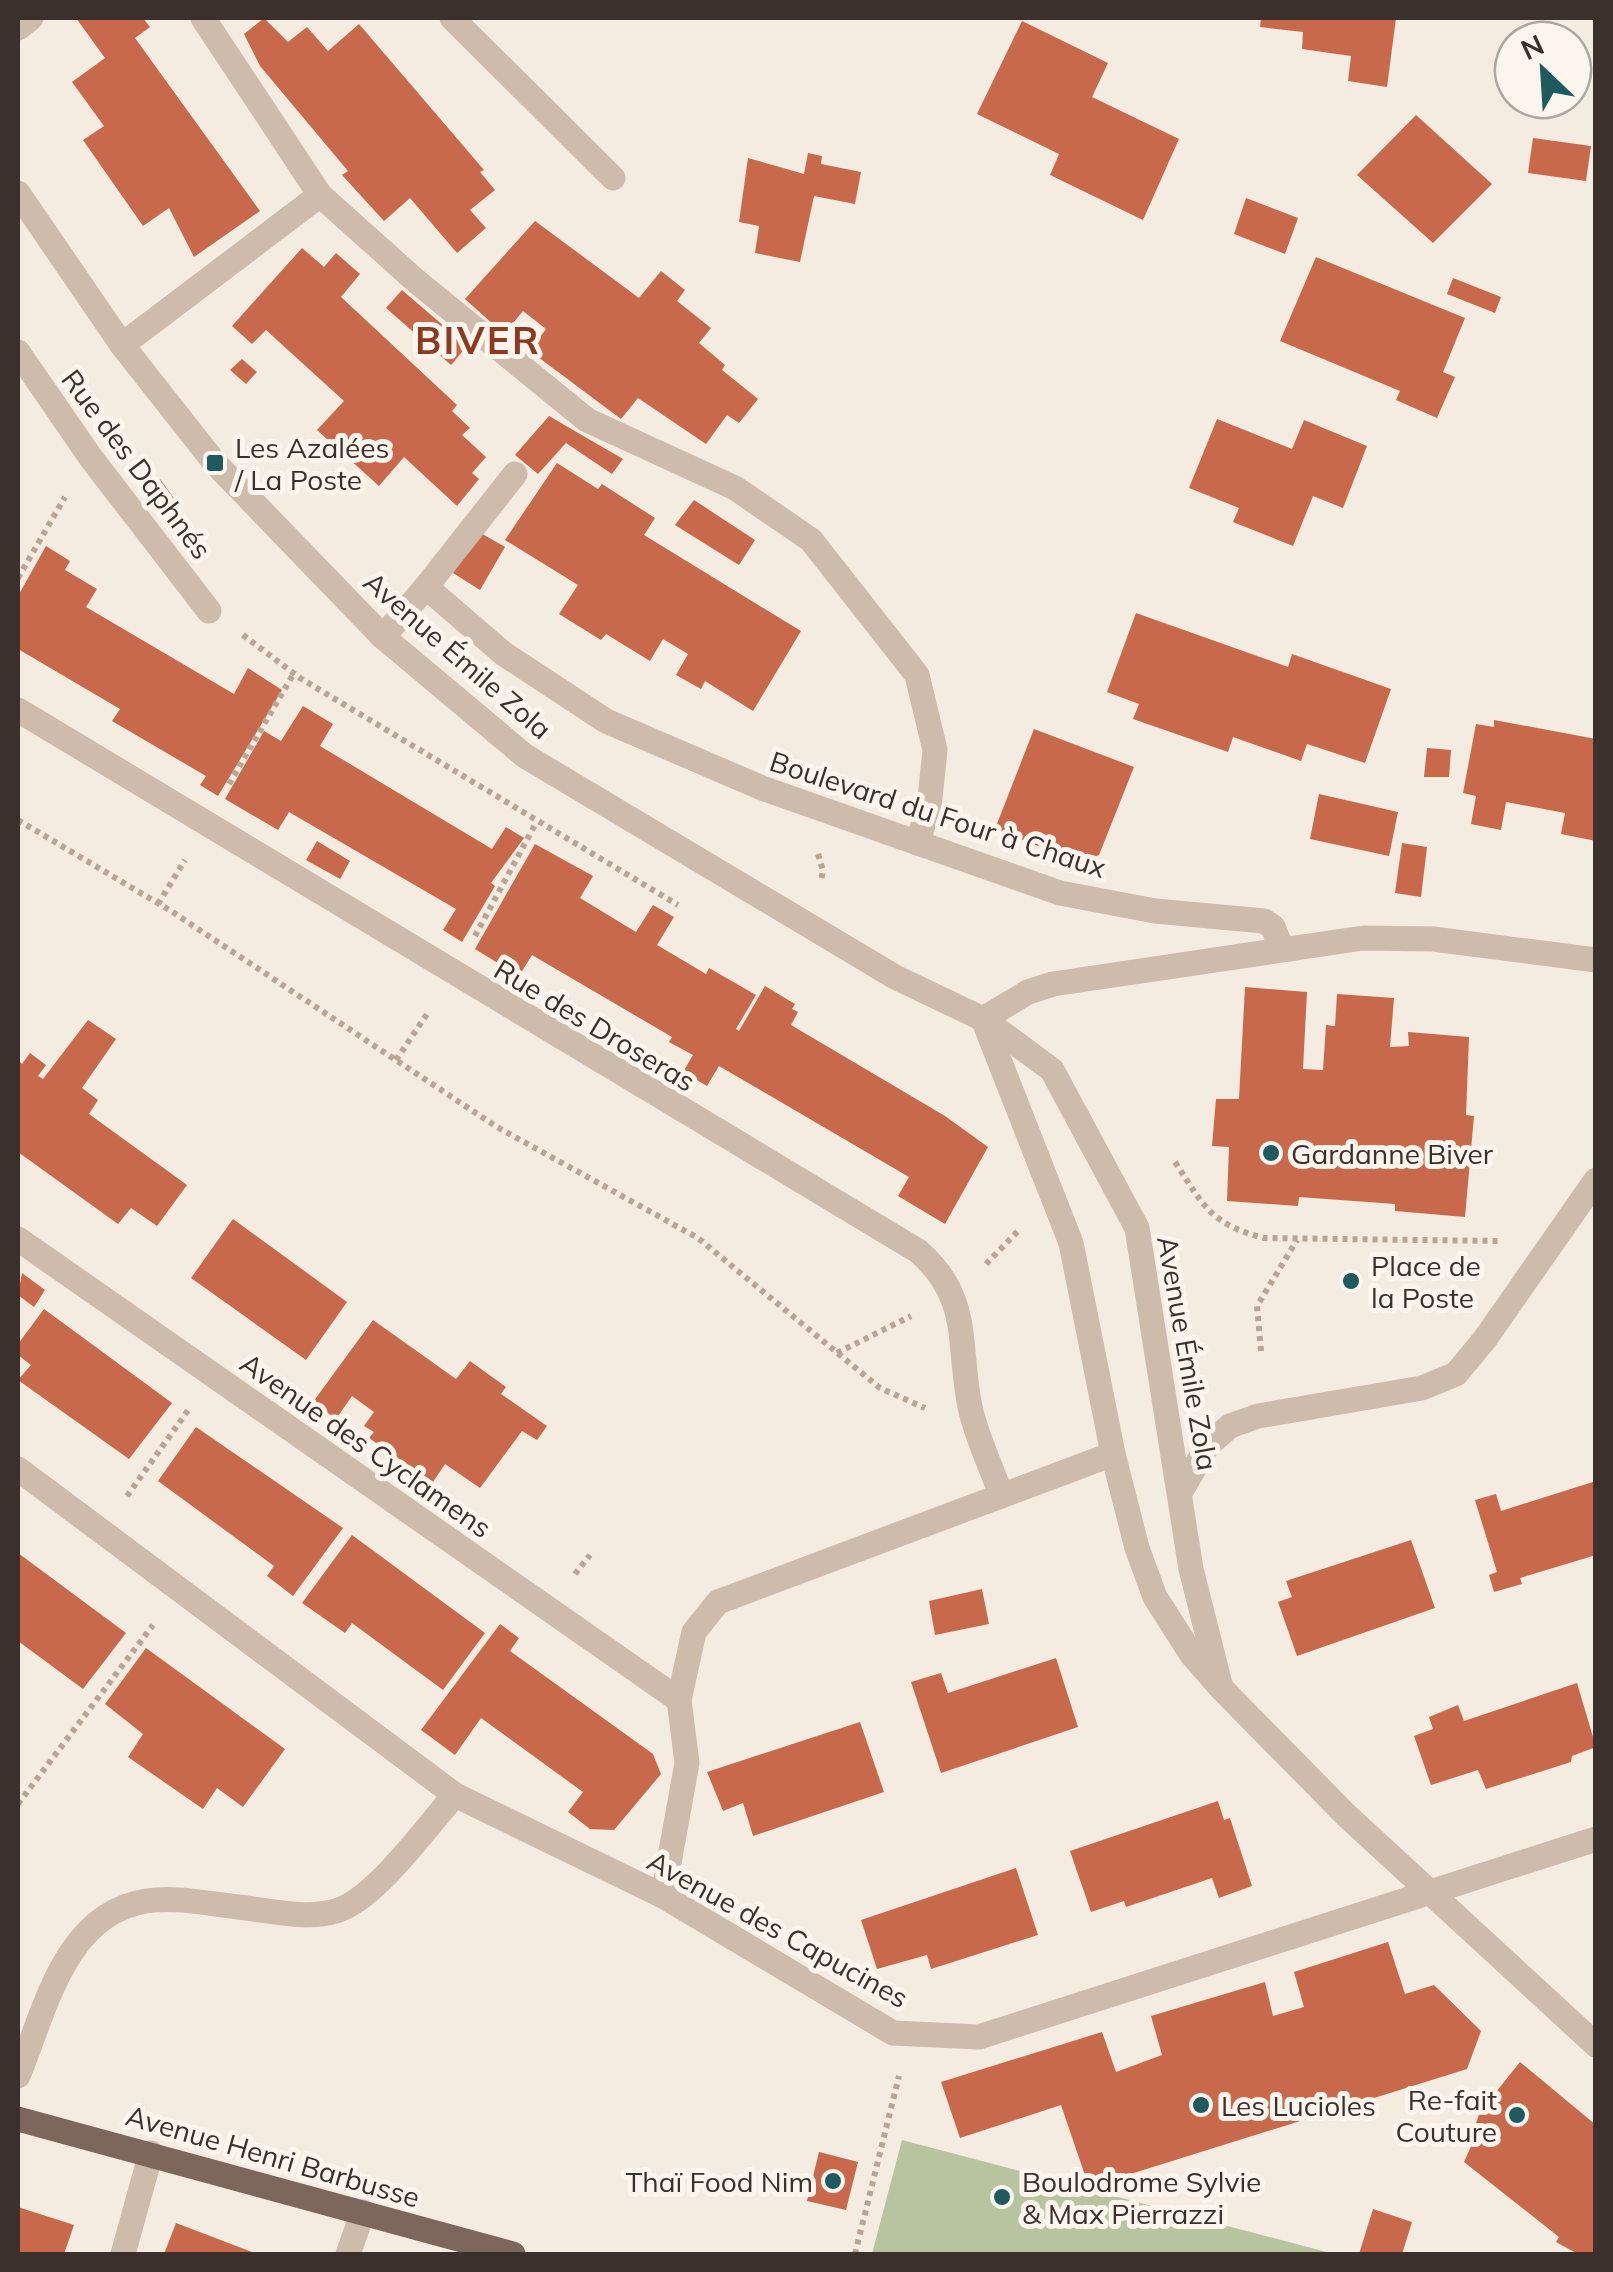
<svg xmlns="http://www.w3.org/2000/svg" width="1613" height="2272" viewBox="0 0 1613 2272" font-family="Mulish,sans-serif">
<rect width="100%" height="100%" fill="#f4ebe1"/>
<polygon fill="#b8c4a0" points="902,2140 1334,2254 872,2254"/>
<g fill="#c8694b">
<polygon points="76,18 143,18 150,27 135,38 260,211 194,257 169,208 143,226 83,140 104,126 72,82 105,58"/>
<polygon points="264,18 288,42 307,27 328,51 359,24 484,170 480,172 495,190 470,210 486,228 457,253 410,198 384,221 342,175 348,171 260,66 244,34"/>
<polygon points="1261,18 1396,18 1387,87 1348,81 1351,56 1302,49 1303,32 1260,27"/>
<polygon points="1022,21 1108,63 1092,97 1179,139 1143,220 1050,175 1059,154 977,114"/>
<polygon points="1416,115 1492,184 1433,243 1357,175"/>
<polygon points="1533,138 1591,146 1586,181 1528,173"/>
<polygon points="808,153 822,156 821,164 861,172 855,204 814,196 800,262 755,253 759,226 739,222 748,158 804,174"/>
<polygon points="1246,198 1298,218 1285,254 1234,234"/>
<polygon points="535,221 639,298 661,271 685,290 677,301 711,328 699,343 725,365 722,370 758,399 739,423 727,415 706,444 638,398 621,419 530,351 546,329 523,311 504,334 465,299"/>
<polygon points="302,248 324,267 336,253 360,274 341,297 457,405 452,411 470,428 462,435 486,457 472,473 479,479 457,506 404,457 379,486 317,430 344,401 266,330 252,344 232,326"/>
<polygon points="1316,257 1465,318 1443,372 1455,377 1437,418 1396,400 1400,391 1280,341"/>
<polygon points="1453,278 1501,297 1495,313 1447,294"/>
<polygon points="402,290 467,346 451,365 386,308"/>
<polygon points="242,359 257,372 246,384 230,370"/>
<polygon points="549,416 623,459 612,474 566,443 538,474 515,455"/>
<polygon points="1217,419 1292,449 1304,420 1367,446 1343,508 1313,496 1293,546 1233,522 1239,508 1189,488"/>
<polygon points="557,463 598,489 602,484 655,518 644,535 801,631 753,711 705,681 701,689 676,675 688,654 663,639 650,661 606,634 601,640 559,614 578,585 505,540"/>
<polygon points="160,479 181,508 168,516 147,487"/>
<polygon points="694,500 755,540 739,565 675,525"/>
<polygon points="479,532 505,547 480,590 453,573"/>
<polygon points="46,546 70,561 65,570 97,589 86,607 234,694 248,668 282,690 218,796 200,785 206,776 112,721 120,709 18,649 18,596"/>
<polygon points="1136,613 1288,667 1292,654 1391,689 1365,763 1307,744 1301,761 1233,737 1228,752 1133,719 1139,704 1107,692"/>
<polygon points="303,706 333,724 320,746 492,849 506,827 524,838 491,883 495,886 462,942 443,930 456,909 289,812 278,830 225,799 264,731 281,741"/>
<polygon points="1494,720 1596,739 1596,841 1561,834 1565,813 1506,802 1501,830 1471,824 1476,796 1463,793 1476,724 1494,727"/>
<polygon points="1034,729 1134,767 1099,855 1082,863 995,829"/>
<polygon points="1427,748 1451,750 1449,777 1424,777"/>
<polygon points="1319,794 1398,812 1389,856 1310,839"/>
<polygon points="317,841 350,861 340,879 306,860"/>
<polygon points="1402,843 1427,847 1421,897 1395,893"/>
<polygon points="535,844 593,876 580,898 636,932 653,905 674,917 657,945 706,974 709,968 756,995 736,1029 739,1031 765,986 795,1004 792,1009 798,1012 791,1025 945,1116 988,1147 945,1224 898,1196 909,1177 719,1066 707,1086 683,1072 693,1055 669,1042 672,1037 532,955 519,976 475,949"/>
<polygon points="1245,987 1307,992 1303,1069 1323,1070 1326,1025 1335,1026 1337,994 1394,998 1390,1047 1409,1046 1408,1032 1469,1037 1466,1115 1474,1116 1465,1217 1395,1211 1395,1204 1299,1197 1298,1206 1227,1201 1229,1147 1212,1146 1216,1099 1239,1099"/>
<polygon points="88,1020 116,1039 82,1088 98,1100 89,1114 187,1185 157,1226 131,1208 118,1224 18,1152 18,1060 22,1064 30,1053 46,1065 38,1076 43,1079"/>
<polygon points="233,1219 347,1302 306,1360 191,1278"/>
<polygon points="22,1273 45,1290 34,1307 18,1295"/>
<polygon points="44,1309 172,1403 129,1459 18,1380 31,1365 18,1355 18,1344"/>
<polygon points="373,1320 456,1379 470,1361 506,1387 501,1394 547,1426 537,1440 522,1431 480,1488 445,1464 433,1482 369,1438 374,1432 364,1426 374,1412 352,1396 336,1419 313,1402"/>
<polygon points="196,1427 343,1528 293,1596 267,1576 274,1566 158,1481"/>
<polygon points="1596,1481 1596,1555 1520,1578 1522,1584 1494,1592 1489,1575 1497,1572 1475,1500 1496,1494 1501,1511"/>
<polygon points="352,1535 485,1633 443,1690 352,1623 345,1633 302,1603"/>
<polygon points="1411,1540 1435,1608 1297,1656 1278,1602 1292,1597 1286,1581"/>
<polygon points="18,1553 126,1633 83,1689 18,1641"/>
<polygon points="982,1589 989,1624 935,1635 929,1601"/>
<polygon points="500,1624 519,1638 510,1651 653,1754 661,1774 614,1830 590,1829 568,1812 583,1792 481,1718 455,1755 421,1730"/>
<polygon points="146,1648 285,1749 243,1807 217,1788 203,1809 128,1757 143,1734 105,1704"/>
<polygon points="1056,1658 1078,1727 941,1773 911,1682 941,1673 948,1693"/>
<polygon points="1577,1683 1596,1747 1572,1756 1571,1762 1486,1789 1478,1770 1431,1785 1414,1736 1433,1729 1429,1717 1458,1705 1464,1721"/>
<polygon points="860,1722 884,1792 753,1836 743,1803 723,1811 707,1772"/>
<polygon points="1218,1801 1224,1820 1230,1818 1252,1886 1219,1898 1212,1878 1126,1907 1124,1901 1091,1912 1070,1851"/>
<polygon points="1016,1868 1038,1935 931,1969 927,1955 877,1969 861,1920"/>
<polygon points="1388,1942 1405,1994 1434,1985 1481,2031 1467,2069 1089,2187 1061,2105 960,2138 941,2082 1102,2032 1116,2072 1162,2055 1151,2016 1265,1982 1273,2016 1304,2007 1294,1972"/>
<polygon points="1520,2062 1596,2125 1596,2254 1578,2254 1556,2242 1559,2237 1464,2162 1476,2135 1472,2134 1480,2112"/>
<polygon points="819,2152 858,2162 846,2210 807,2201"/>
<polygon points="18,2207 74,2225 64,2254 18,2254"/>
<polygon points="1373,2209 1412,2222 1402,2254 1359,2254"/>
<polygon points="176,2223 257,2254 164,2254"/>
</g>
<g fill="none" stroke-linecap="round" stroke-linejoin="round">
<g stroke="#b9a596" stroke-width="6" stroke-dasharray="5 5" stroke-linecap="butt">
<polyline points="18,578 65,497"/>
<polyline points="243,635 300,678 678,905"/>
<polyline points="229,784 294,673"/>
<polyline points="18,820 171,911 497,1127 698,1238 880,1388 925,1408"/>
<polyline points="818,854 823,870 821,881"/>
<polyline points="158,904 185,860"/>
<polyline points="475,936 536,823"/>
<polyline points="396,1060 429,1011"/>
<path d="M1175,1162C1204,1206 1210,1224 1264,1238L1499,1241"/>
<polyline points="986,1264 1019,1230"/>
<polyline points="1261,1351 1257,1306 1297,1240"/>
<polyline points="837,1353 911,1316"/>
<polyline points="127,1496 189,1409"/>
<polyline points="575,1574 590,1555"/>
<polyline points="18,1804 153,1625"/>
<polyline points="855,2254 899,2076"/>
</g>
<g stroke="#cdbbac" stroke-width="25">
<polyline points="203,18 320,195 416,281 587,420 735,488 811,540 917,675 935,750 929,808 917,843"/>
<polyline points="452,18 613,178"/>
<polyline points="18,28 31,18"/>
<polyline points="18,193 122,345 215,463 383,637 525,756 895,977 983,1019 1052,1070 1137,1228 1191,1569 1221,1688"/>
<polyline points="122,345 320,195"/>
<polyline points="18,352 91,458 209,611"/>
<polyline points="426,587 515,474"/>
<polyline points="383,637 426,587 504,654 606,721 762,788 1060,893 1155,911 1264,921 1273,927 1281,947"/>
<path d="M18,710L918,1251C972,1298 957,1342 970,1407C976,1436 991,1466 1001,1495"/>
<polyline points="983,1019 1071,1243 1113,1454 1137,1548 1155,1597 1192,1655 1221,1688 1346,1815 1596,2045"/>
<polyline points="983,1019 1028,992 1053,984 1363,938 1433,939 1596,960"/>
<polyline points="18,1239 679,1700"/>
<polyline points="18,1469 455,1795 663,1896 893,2033 979,2037 1596,1839"/>
<polyline points="1181,1491 1208,1445 1230,1426 1258,1416 1422,1388 1456,1374 1485,1339 1596,1180"/>
<polyline points="663,1896 687,1763 679,1700 694,1632 718,1602 1113,1454"/>
<path d="M18,2076C45,2011 64,1914 146,1901C175,1896 209,1904 238,1907C268,1910 306,1920 336,1911C375,1900 427,1826 455,1795"/>
<polyline points="123,2254 151,2153"/>
<polyline points="348,2254 363,2212"/>
</g>
<polyline stroke="#7d675c" stroke-width="25" points="18,2119 513,2254"/>
</g>
<g fill="#1f5a5e" stroke="#fbf5ee" stroke-width="4">
<rect x="205" y="453" width="20" height="20" rx="5"/>
<circle cx="1271" cy="1153" r="10"/>
<circle cx="1351" cy="1281" r="10"/>
<circle cx="1201" cy="2105" r="10"/>
<circle cx="1517" cy="2115" r="10"/>
<circle cx="833" cy="2181" r="10"/>
<circle cx="1002" cy="2197" r="10"/>
</g>
<g text-anchor="middle" dominant-baseline="central" stroke-width="10" stroke-linejoin="round" paint-order="stroke">
<g font-size="28" fill="#3b302b" stroke="#fbf5ee" text-anchor="start">
<text x="235" y="447">Les Azalées<tspan x="235" dy="32">/ La Poste</tspan></text>
<text x="1291" y="1153">Gardanne Biver</text>
<text x="1371" y="1265">Place de<tspan x="1371" dy="32">la Poste</tspan></text>
<text x="1497" y="2099" text-anchor="end">Re-fait<tspan x="1497" dy="32">Couture</tspan></text>
<text x="1221" y="2105">Les Lucioles</text>
<text x="813" y="2181" text-anchor="end">Thaï Food Nim</text>
<text x="1022" y="2181">Boulodrome Sylvie<tspan x="1022" dy="32">&amp; Max Pierrazzi</tspan></text>
</g>
<g font-size="28" fill="#3b302b" stroke="#fbf5ee">
<text transform="translate(137 464) rotate(53)">Rue des Daphnés</text>
<text transform="translate(458 655) rotate(41)">Avenue Émile Zola</text>
<text transform="translate(938 814) rotate(18)">Boulevard du Four à Chaux</text>
<text transform="translate(595 1025) rotate(31)">Rue des Droseras</text>
<text transform="translate(1188 1353) rotate(80)">Avenue Émile Zola</text>
<text transform="translate(366 1445) rotate(35)">Avenue des Cyclamens</text>
<text transform="translate(778 1929) rotate(29)">Avenue des Capucines</text>
<text transform="translate(273 2156) rotate(16)">Avenue Henri Barbusse</text>
</g>
<g font-size="38" font-weight="bold" letter-spacing="2.5" fill="#8c3b22" stroke="#fbf5ee">
<text x="478" y="340">BIVER</text>
</g>
</g>
<rect width="1613" height="2272" fill="none" stroke="#3b302b" stroke-width="40"/>
<g transform="translate(1543 70) rotate(335)"><circle r="48" fill="#fbf5ee" stroke="#aea6a0" stroke-width="2.5"/>
<path d="M0-8L18 38L0 25L-18 38Z" fill="#1f5a5e"/>
<text y="-15" font-size="28" font-weight="bold" text-anchor="middle" fill="#3b302b">N</text>
</g>
</svg>
